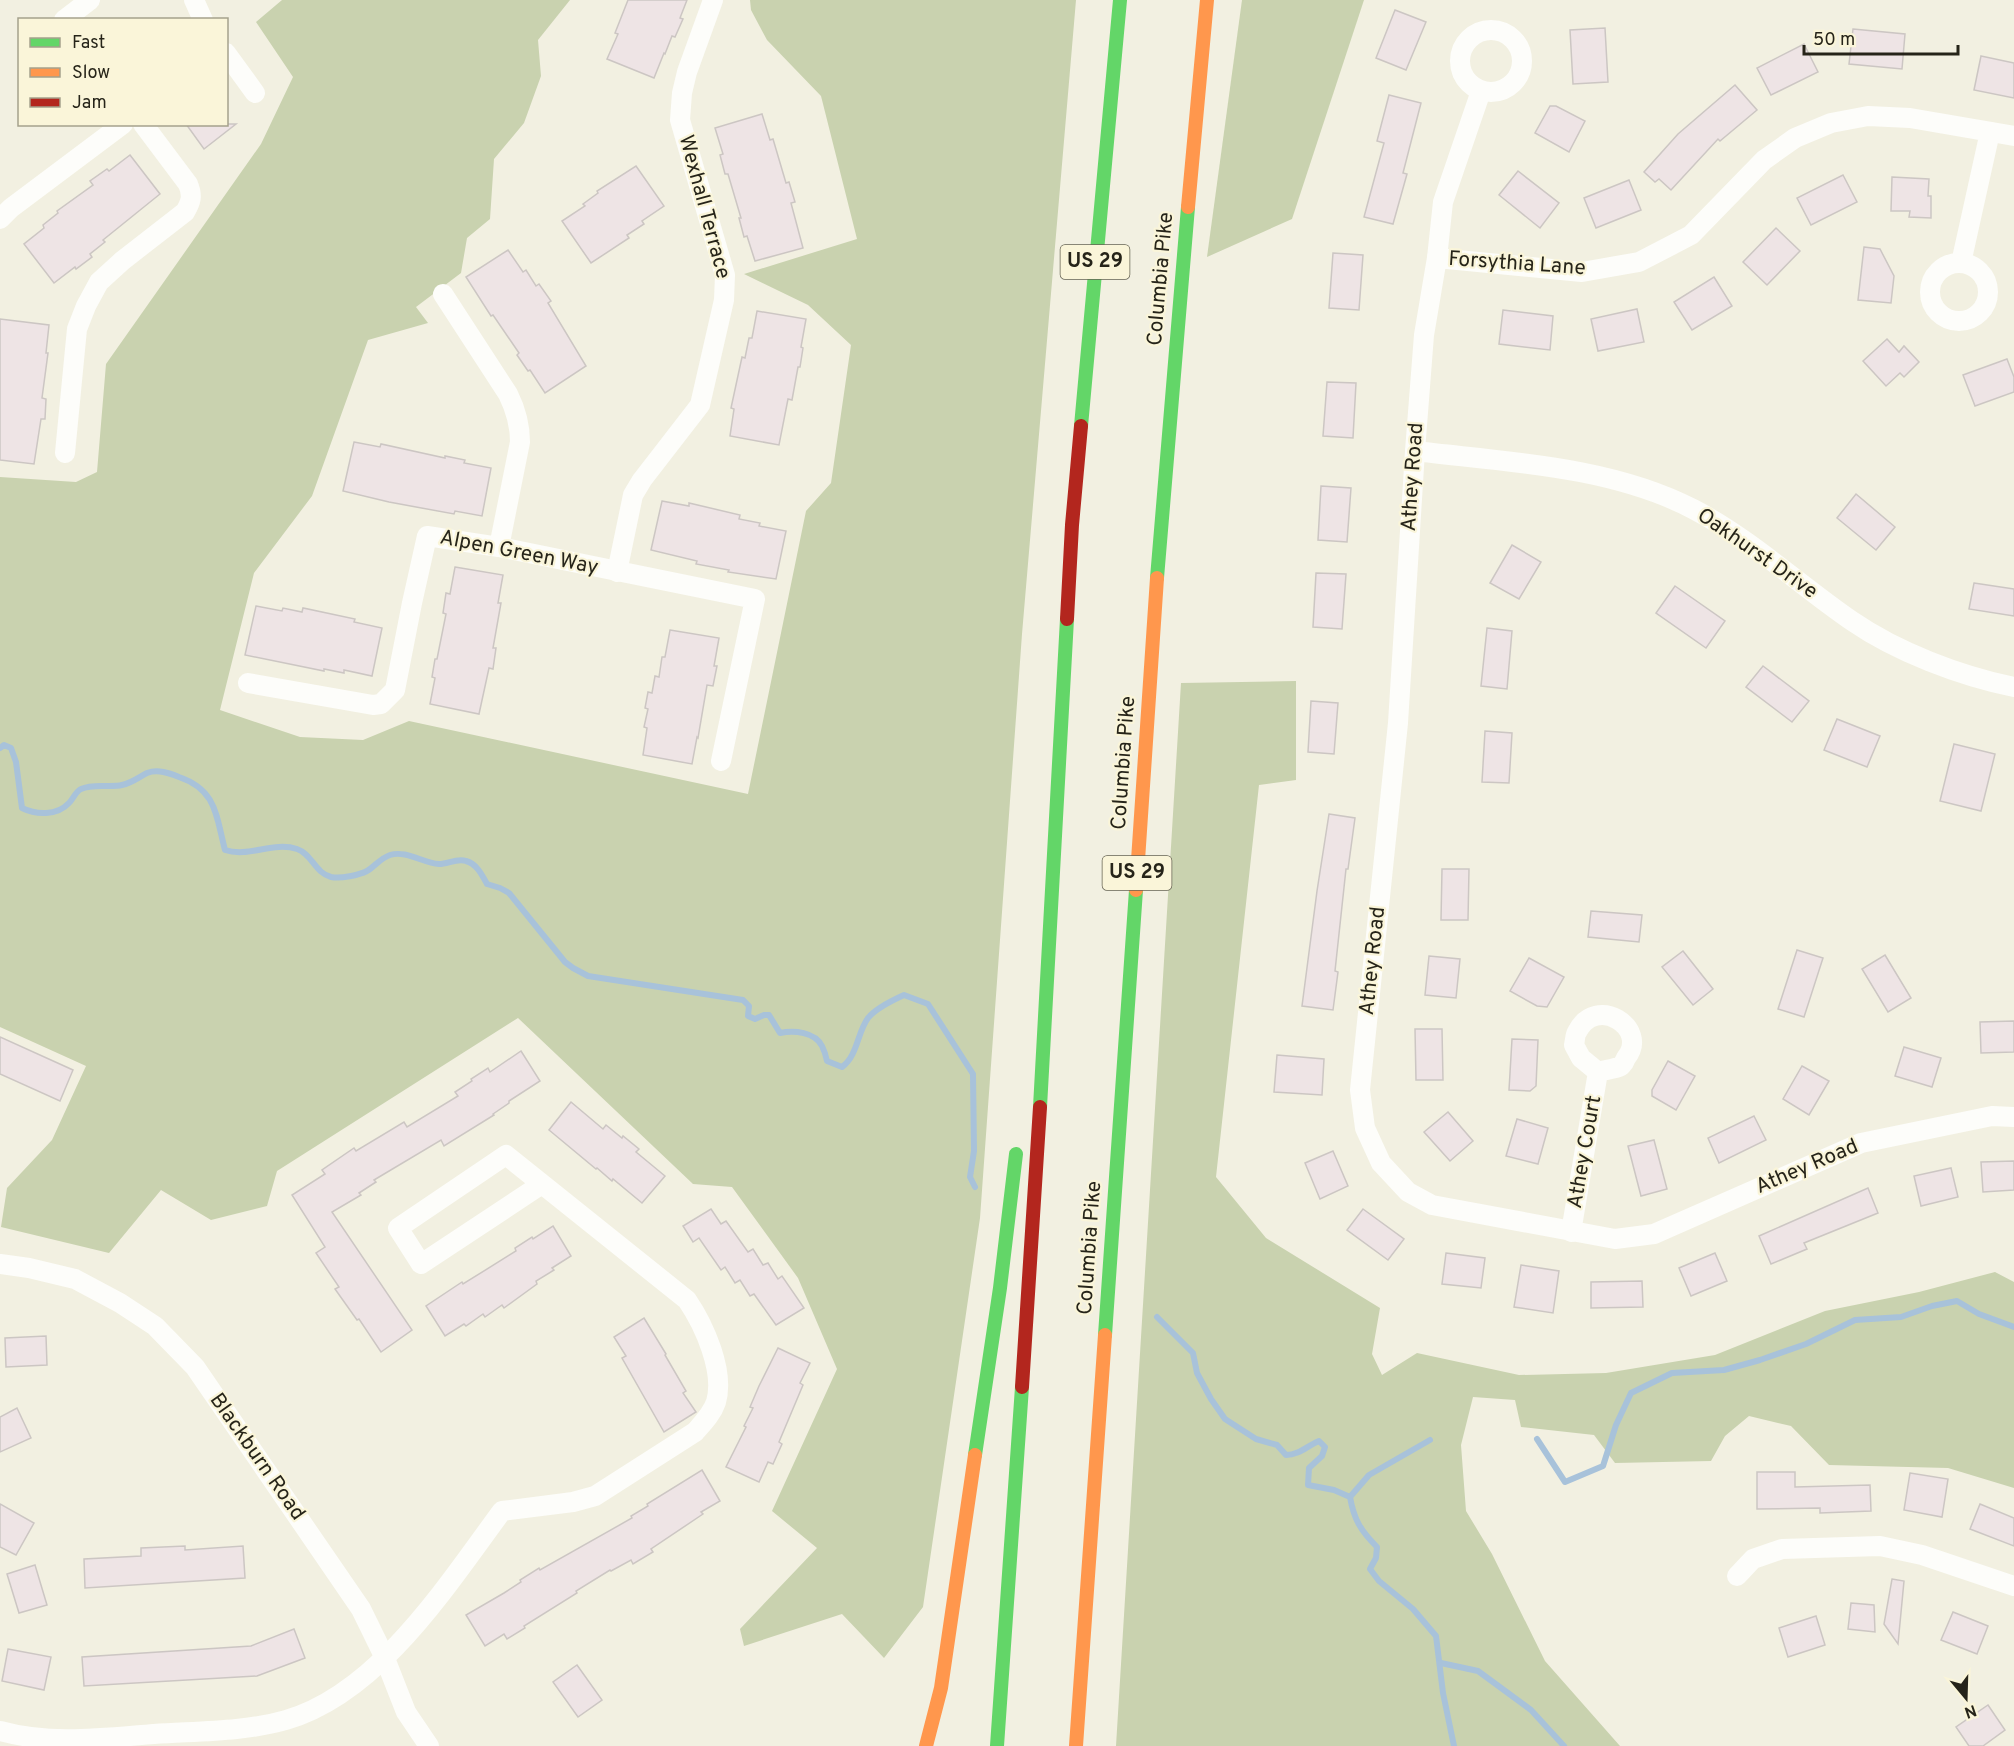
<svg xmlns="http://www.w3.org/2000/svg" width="2014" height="1746" viewBox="0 0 2014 1746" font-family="Overpass,sans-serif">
<rect width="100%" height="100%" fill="#f2f0e1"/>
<g fill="#c9d2af">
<polygon points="282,0 570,0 538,40 541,76 524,123 494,159 490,219 467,238 461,273 416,307 428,323 368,340 312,496 254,573 220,710 300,737 363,740 409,721 748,794 806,511 831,483 851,345 808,305 744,274 857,239 821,96 767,40 751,10 750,0 1076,0 1022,634 980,1218 923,1607 884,1658 842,1614 744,1646 740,1629 817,1548 772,1511 837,1369 798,1278 732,1187 693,1184 518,1018 277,1171 267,1206 211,1220 161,1190 109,1253 1,1227 7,1188 52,1140 86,1066 0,1027 0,477 76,482 97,472 106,364 261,144 293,77 256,22"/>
<polygon points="1242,0 1364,0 1292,219 1207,257"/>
<polygon points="1296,681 1296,780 1259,785 1216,1177 1266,1238 1380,1308 1372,1354 1382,1375 1417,1353 1519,1375 1606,1373 1715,1355 1825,1311 1919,1292 1995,1272 2014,1282 2014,1488 1948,1468 1829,1465 1791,1426 1749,1416 1725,1436 1711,1461 1615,1463 1594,1435 1521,1427 1515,1400 1473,1397 1461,1445 1466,1511 1492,1554 1545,1661 1620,1746 1116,1746 1181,683"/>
</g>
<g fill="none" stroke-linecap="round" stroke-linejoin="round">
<g stroke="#a8c2da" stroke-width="6">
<path d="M0,748L4,745L11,748L16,762L22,808C36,815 57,816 69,803C73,799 76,791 81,789C94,783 110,788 122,785C132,783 139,777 147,773C158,769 169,773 179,777C217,790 216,816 225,850C249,858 273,841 297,849C312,854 315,873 331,877C341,879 359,875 367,871C375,866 381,858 390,855C406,850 423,863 439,864C448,864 457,858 466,861C477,864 482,875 487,884L500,888L509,893L565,962L573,968L588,976L743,1000L749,1006L748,1016L755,1019L764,1015H769L780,1033C794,1030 815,1032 822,1046C824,1050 826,1056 827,1061L842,1067C858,1055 857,1033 868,1018C876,1008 893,1000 904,995L928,1004L973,1074L974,1151L970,1177L975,1187"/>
<path d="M1157,1317L1193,1353L1197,1373L1211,1399L1225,1419L1256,1439L1277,1445L1286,1455C1299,1455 1307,1446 1319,1441L1325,1447L1322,1456L1309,1468L1308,1485L1334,1490L1350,1497C1354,1520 1361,1531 1377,1547L1376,1558L1370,1569L1379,1581L1413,1609L1436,1636L1443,1693L1454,1746"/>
<polyline points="1537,1439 1565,1482 1603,1466 1616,1425 1631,1393 1672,1373 1724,1370 1760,1360 1806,1344 1855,1320 1901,1317 1932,1306 1957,1301 1979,1314 2014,1327"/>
<polyline points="1350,1497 1369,1475 1430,1440"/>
<polyline points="1441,1663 1478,1671 1531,1710 1564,1746"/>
</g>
</g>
<g fill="#eee4e5" stroke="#ccc6c3" stroke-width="1.5">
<polygon points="628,0 687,0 680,18 683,19 675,37 672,36 665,54 664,53 654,78 607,59 618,34 615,33"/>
<polygon points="1395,10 1426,22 1406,70 1376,58"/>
<polygon points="1605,28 1608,82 1573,84 1570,30"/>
<polygon points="1853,29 1905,34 1902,69 1849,64"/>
<polygon points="1804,44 1818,72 1771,95 1757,68"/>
<polygon points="1981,56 2014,63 2014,98 1974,90"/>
<polygon points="1735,85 1757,110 1720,141 1718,139 1671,190 1659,179 1655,182 1644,172 1678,134"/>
<polygon points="1389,95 1421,103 1403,173 1407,174 1393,224 1364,217 1384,143 1377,141"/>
<polygon points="1550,106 1556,106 1585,121 1569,152 1535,133"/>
<polygon points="762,114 770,140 773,139 786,183 789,182 795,202 791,203 803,248 755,261 747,236 744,237 739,218 741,218 728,174 725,174 720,155 723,154 715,128"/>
<polygon points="186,124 236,124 204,149"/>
<polygon points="130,155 160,194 103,240 105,242 90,254 92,257 76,269 75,267 54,283 24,244 44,228 43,225 58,213 57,211 93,185 90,181 107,169 109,171"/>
<polygon points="636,166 664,206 642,221 644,224 627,235 629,238 591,263 562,221 585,206 583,204 598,193 597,191"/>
<polygon points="1518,171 1559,203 1540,228 1499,195"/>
<polygon points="1843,175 1857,202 1811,225 1797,198"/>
<polygon points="1892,177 1929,179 1928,196 1931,196 1931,218 1909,217 1910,211 1891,211"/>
<polygon points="1629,180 1641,210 1596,228 1584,198"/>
<polygon points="1776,228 1800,251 1767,285 1743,262"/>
<polygon points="1864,247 1880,249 1894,276 1891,303 1858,300"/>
<polygon points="508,250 523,272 526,270 536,286 539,284 551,301 548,303 586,366 545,393 530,370 528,371 517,355 519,353 493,315 491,316 466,277"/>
<polygon points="1333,253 1363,255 1359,310 1329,308"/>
<polygon points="1714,277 1732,306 1692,330 1674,302"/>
<polygon points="1637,309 1644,342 1598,351 1591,319"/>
<polygon points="1503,310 1553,316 1550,350 1499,344"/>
<polygon points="757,311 806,319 801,347 803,348 800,367 798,367 792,400 788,399 779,445 730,436 734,409 731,408 742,357 745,358 749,338 752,338"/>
<polygon points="0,319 49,325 46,353 48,353 42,398 46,399 45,419 41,419 34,464 0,460"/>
<polygon points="1887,339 1899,352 1904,346 1919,362 1904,377 1900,373 1886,386 1863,361"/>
<polygon points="2007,359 2014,377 2014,392 1975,406 1963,375"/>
<polygon points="1327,382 1356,383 1353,438 1323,436"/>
<polygon points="354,442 380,447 381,444 445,458 445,456 465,460 464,463 491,468 482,516 455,511 454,514 389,502 343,491"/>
<polygon points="1321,486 1351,488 1347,542 1318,540"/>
<polygon points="1856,494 1895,527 1876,550 1837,518"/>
<polygon points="662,501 689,506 689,503 740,515 739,519 760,523 759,526 786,531 776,579 728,572 729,570 696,564 697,561 651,550"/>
<polygon points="1512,545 1541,562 1519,599 1490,583"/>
<polygon points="455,567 503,575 498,603 501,603 493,648 496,648 493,669 489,668 479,714 430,704 435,678 432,677 435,659 437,659 446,614 443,613 446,593 450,594"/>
<polygon points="1316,573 1346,574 1342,629 1313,627"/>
<polygon points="1974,583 2014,589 2014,616 1969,609"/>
<polygon points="1675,586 1725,621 1706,648 1656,613"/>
<polygon points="256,606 282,611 283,608 302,612 303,608 355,619 354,622 382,628 372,676 344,670 344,673 324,669 324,671 245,655"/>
<polygon points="1487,628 1512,631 1507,689 1481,686"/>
<polygon points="670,630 719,638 714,666 717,666 713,686 707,685 698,738 697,737 692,764 643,755 647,728 644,727 648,709 645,708 648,692 652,693 655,676 659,677 662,657 665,657"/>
<polygon points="1763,666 1809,701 1792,722 1746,687"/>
<polygon points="1311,701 1338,703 1334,754 1308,752"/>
<polygon points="1837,719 1880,736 1867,767 1824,750"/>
<polygon points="1485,731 1512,733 1509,783 1482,782"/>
<polygon points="1954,744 1995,754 1981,811 1940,801"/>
<polygon points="1329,814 1355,818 1348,869 1346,869 1335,971 1338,972 1333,1010 1302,1006 1317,891"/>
<polygon points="1442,869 1469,869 1468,920 1441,920"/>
<polygon points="1591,911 1642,915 1639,942 1588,937"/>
<polygon points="1797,950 1823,958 1804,1017 1778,1009"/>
<polygon points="1683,951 1713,989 1693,1005 1662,967"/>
<polygon points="1885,955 1911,998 1888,1012 1862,969"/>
<polygon points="1429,956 1460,959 1456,998 1425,995"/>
<polygon points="1529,958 1564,977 1547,1007 1537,1006 1510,991"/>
<polygon points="2014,1021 2014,1052 1981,1053 1980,1022"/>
<polygon points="1415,1029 1442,1029 1443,1080 1416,1080"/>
<polygon points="0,1037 73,1070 60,1101 0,1074"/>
<polygon points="1512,1039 1538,1040 1536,1086 1530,1091 1509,1090"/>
<polygon points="1904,1047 1941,1058 1932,1087 1895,1076"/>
<polygon points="521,1051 540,1081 509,1101 509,1103 493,1114 494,1115 444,1146 441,1140 374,1180 376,1182 359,1193 361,1195 332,1212 412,1330 381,1352 359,1319 357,1320 335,1289 339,1287 316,1253 325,1247 292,1195 325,1174 322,1170 354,1148 356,1151 404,1122 407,1127 458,1096 455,1092 472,1081 471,1079 488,1068 490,1072"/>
<polygon points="1277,1055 1324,1059 1322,1095 1274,1092"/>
<polygon points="1668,1061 1695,1076 1676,1110 1652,1096 1652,1090"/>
<polygon points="1802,1066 1829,1081 1809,1115 1783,1099"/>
<polygon points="571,1102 603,1129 606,1125 622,1138 623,1136 639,1149 636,1152 665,1176 642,1203 613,1179 612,1181 597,1168 596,1169 549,1130"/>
<polygon points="1448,1112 1473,1141 1450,1161 1424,1132"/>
<polygon points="1754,1116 1766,1140 1719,1163 1708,1138"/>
<polygon points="1517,1119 1548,1128 1538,1164 1506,1156"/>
<polygon points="1654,1140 1667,1189 1641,1196 1628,1146"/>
<polygon points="1333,1151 1348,1186 1320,1199 1305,1163"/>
<polygon points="2014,1161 2014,1190 1983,1192 1981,1162"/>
<polygon points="1951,1168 1958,1197 1921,1206 1914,1176"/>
<polygon points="1868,1188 1878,1213 1804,1243 1807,1249 1771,1264 1759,1236"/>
<polygon points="711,1209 721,1224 726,1221 748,1252 753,1249 763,1265 768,1263 778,1279 782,1276 804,1308 776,1325 754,1294 750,1296 740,1280 735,1283 725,1267 721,1270 699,1238 693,1242 683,1226"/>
<polygon points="1363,1209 1404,1239 1388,1260 1347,1230"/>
<polygon points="553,1226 571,1256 552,1268 554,1270 536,1281 537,1284 504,1308 502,1305 485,1317 483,1314 466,1326 464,1324 445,1336 426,1306 462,1282 463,1284 516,1251 515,1248 532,1237 533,1239"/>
<polygon points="1446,1253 1485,1258 1481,1288 1442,1284"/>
<polygon points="1715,1253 1727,1281 1691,1296 1679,1268"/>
<polygon points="1521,1265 1559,1271 1553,1313 1514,1307"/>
<polygon points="1642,1281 1643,1307 1591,1308 1591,1282"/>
<polygon points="644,1318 666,1354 665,1355 686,1391 683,1393 696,1412 664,1432 622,1358 626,1356 614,1337"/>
<polygon points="46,1336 47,1365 6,1367 5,1338"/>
<polygon points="778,1348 810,1363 800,1383 803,1385 779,1442 782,1444 773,1464 768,1462 759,1482 726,1467 746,1427 744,1426 753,1408 750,1407 759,1386"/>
<polygon points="17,1408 31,1438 0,1452 0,1417"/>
<polygon points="702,1470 720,1501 701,1512 703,1514 651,1549 653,1552 633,1564 631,1560 611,1571 610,1570 576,1591 577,1593 524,1626 525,1628 507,1639 504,1634 485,1646 466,1615 504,1593 521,1582 520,1580 539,1568 540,1570 632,1518 631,1516 648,1506 647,1504"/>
<polygon points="1757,1472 1795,1472 1795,1487 1870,1485 1871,1511 1820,1513 1820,1508 1757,1509"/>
<polygon points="1910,1473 1948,1479 1942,1517 1904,1510"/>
<polygon points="0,1504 34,1523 16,1555 0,1547"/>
<polygon points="1980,1504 2014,1518 2014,1546 1970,1529"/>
<polygon points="185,1546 185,1550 243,1546 245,1578 85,1588 84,1559 141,1556 141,1548"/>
<polygon points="35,1565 47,1605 19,1613 7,1574"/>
<polygon points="1892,1579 1904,1581 1898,1644 1884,1624"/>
<polygon points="1851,1603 1874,1605 1875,1632 1848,1629"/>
<polygon points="1953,1612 1988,1626 1977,1654 1941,1640"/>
<polygon points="1816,1616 1825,1645 1788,1657 1779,1628"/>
<polygon points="294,1629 305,1658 257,1676 84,1686 82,1657 251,1646"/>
<polygon points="8,1649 51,1657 44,1690 2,1681"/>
<polygon points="577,1665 602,1700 578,1717 553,1682"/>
<polygon points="1988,1705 2005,1730 1983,1746 1969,1746 1956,1727"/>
</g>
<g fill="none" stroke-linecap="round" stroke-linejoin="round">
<g stroke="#fdfdfa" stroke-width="20">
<polyline points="194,0 203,20"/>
<polyline points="64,20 90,0"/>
<circle cx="1491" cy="61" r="31"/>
<polyline points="226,53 255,93"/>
<polyline points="1481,91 1443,202 1437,258 1424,335 1415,451 1398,723 1360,1090 1365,1128 1381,1163 1408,1192 1432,1205 1615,1239 1654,1234 1861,1143 1992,1116 2014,1117"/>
<polyline points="0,219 11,208 123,124"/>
<polyline points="1437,258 1582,272 1639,262 1691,235 1764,160 1795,138 1831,123 1868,116 1910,118 2014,136"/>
<circle cx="1959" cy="292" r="29"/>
<polyline points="1961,263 1990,132"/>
<path d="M443,294L508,394C516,410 520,424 520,442L499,547"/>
<path d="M1415,451C1506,462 1610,466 1693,509C1751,539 1798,584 1852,621C1897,652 1960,676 2014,687"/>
<path d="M65,453L77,329L86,306L99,282L122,261L185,212C191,202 193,196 188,184L143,124"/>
<polyline points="617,572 633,495 642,480 700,405 724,300 725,275 680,120 682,93 687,72 713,0"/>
<polyline points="248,683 373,705 381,704 395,690 412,603 427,536 499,547 755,599 721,761"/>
<path d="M1571,1232L1598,1072C1604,1070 1615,1069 1621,1066C1623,1064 1625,1061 1626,1058C1650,1028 1596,994 1577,1032C1575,1035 1575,1041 1574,1045L1581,1058L1598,1072"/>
<polyline points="0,1264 29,1268 75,1279 120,1303 155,1326 195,1367 361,1609 384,1656 406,1712 429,1746"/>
<polyline points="1737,1576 1753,1559 1782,1549 1880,1546 1922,1555 2014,1586"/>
<path d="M0,1731C50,1745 103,1738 154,1734C198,1731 244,1732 286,1720C379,1693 447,1585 502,1511L573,1502L595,1496L695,1432C703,1423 712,1414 716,1402C725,1371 704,1325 687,1300L506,1155L398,1228L421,1264L542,1184"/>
</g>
<g stroke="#63d668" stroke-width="14">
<polyline points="1081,426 1120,0"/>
<polyline points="1157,578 1188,207"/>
<polyline points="1040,1107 1067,619"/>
<polyline points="1105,1335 1136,890"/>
<polyline points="975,1455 1000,1288 1016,1154"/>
<polyline points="997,1746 1022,1387"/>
</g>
<g stroke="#ff974d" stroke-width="14">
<polyline points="1188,207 1207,0"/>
<polyline points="1136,890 1157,578"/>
<polyline points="926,1746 941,1688 975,1455"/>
<polyline points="1076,1746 1105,1335"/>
</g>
<g stroke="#b3261e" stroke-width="14">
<polyline points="1067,619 1072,525 1081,426"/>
<polyline points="1022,1387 1040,1107"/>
</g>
</g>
<g text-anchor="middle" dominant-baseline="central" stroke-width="4.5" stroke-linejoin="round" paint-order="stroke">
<g fill="#faf5d9" stroke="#666353" stroke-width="1.5">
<rect x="1060.5" y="245" width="69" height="34" rx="4.5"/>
<rect x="1102.5" y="856" width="69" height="34" rx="4.5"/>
</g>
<g font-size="20" font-weight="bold" fill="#262419">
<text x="1095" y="262">US 29</text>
<text x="1137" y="873">US 29</text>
</g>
<g font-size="21" fill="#262419" stroke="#faf5d9">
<text transform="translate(704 207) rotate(75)">Wexhall Terrace</text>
<text transform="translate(1517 264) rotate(4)">Forsythia Lane</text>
<text transform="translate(1161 279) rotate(-85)">Columbia Pike</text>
<text transform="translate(1413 477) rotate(-86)">Athey Road</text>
<text transform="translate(519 553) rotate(11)">Alpen Green Way</text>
<text transform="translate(1757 554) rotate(35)">Oakhurst Drive</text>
<text transform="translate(1124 763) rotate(-86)">Columbia Pike</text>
<text transform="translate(1373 961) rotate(-84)">Athey Road</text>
<text transform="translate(1585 1152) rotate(-80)">Athey Court</text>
<text transform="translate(1807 1167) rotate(-23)">Athey Road</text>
<text transform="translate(1090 1248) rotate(-86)">Columbia Pike</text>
<text transform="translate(257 1457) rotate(55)">Blackburn Road</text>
</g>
</g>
<rect x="18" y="18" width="210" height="108" fill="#faf5d9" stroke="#a5a18c" stroke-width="1.5"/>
<rect x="30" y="38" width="30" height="9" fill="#63d668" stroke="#a5a18c" stroke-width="1.5"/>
<text x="72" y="48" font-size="18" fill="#262419">Fast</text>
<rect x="30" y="68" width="30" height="9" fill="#ff974d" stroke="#a5a18c" stroke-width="1.5"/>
<text x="72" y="78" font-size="18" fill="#262419">Slow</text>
<rect x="30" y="98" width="30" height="9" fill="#b3261e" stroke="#a5a18c" stroke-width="1.5"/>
<text x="72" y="108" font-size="18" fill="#262419">Jam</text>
<g transform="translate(1966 1698) rotate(161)" stroke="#faf5d9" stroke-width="4.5" paint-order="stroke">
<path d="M0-4.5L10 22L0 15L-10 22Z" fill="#262419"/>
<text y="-9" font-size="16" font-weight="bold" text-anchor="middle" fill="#262419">N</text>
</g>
<path d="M1804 45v9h154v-9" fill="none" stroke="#262419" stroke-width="3"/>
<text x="1813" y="45" font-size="18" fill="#262419" stroke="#faf5d9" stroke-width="4.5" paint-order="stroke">50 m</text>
</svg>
